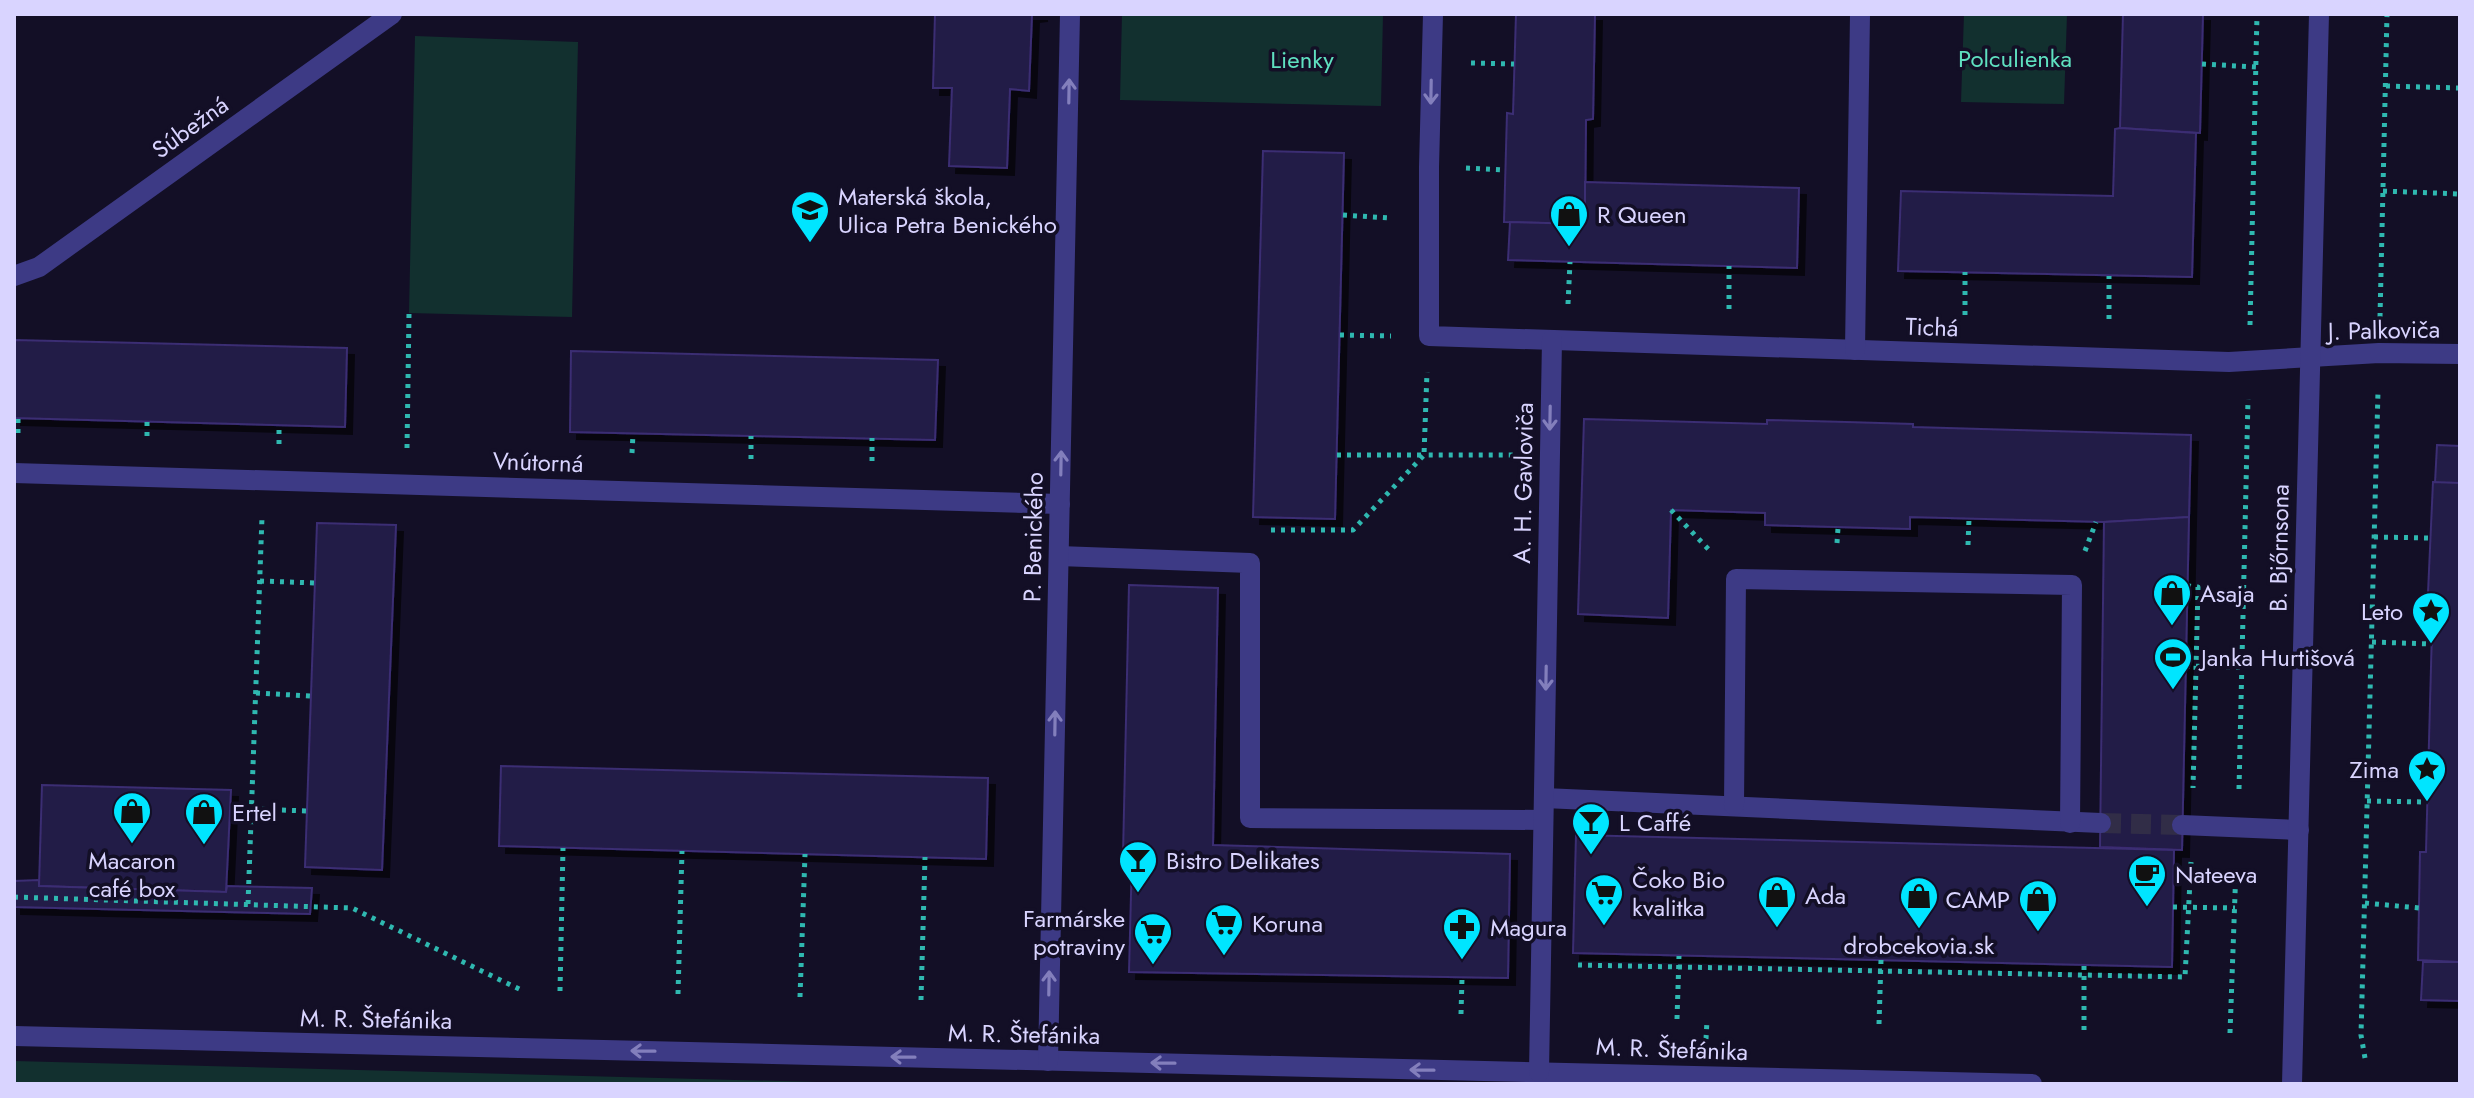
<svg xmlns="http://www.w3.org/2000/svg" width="2474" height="1098" viewBox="0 0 2474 1098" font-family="Jost,sans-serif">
<defs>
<filter id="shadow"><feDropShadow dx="7" dy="7" stdDeviation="0" flood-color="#0009"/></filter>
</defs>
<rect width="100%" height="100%" fill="#130f26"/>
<g fill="#12302f">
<polygon points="1122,14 1383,14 1381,106 1120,100"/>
<polygon points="1964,14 2067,14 2064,104 1961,102"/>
<polygon points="415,36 578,42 572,317 409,313"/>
<polygon points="14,1061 892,1084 14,1084"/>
</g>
<g fill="#241b47" stroke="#3b2d73" stroke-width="2" filter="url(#shadow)">
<polygon points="935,14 1041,14 1032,15 1029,91 1010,89 1007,168 949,166 952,88 933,88"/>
<polygon points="1516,14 1595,14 1593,119 1586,120 1585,224 1504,222 1507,113 1513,114"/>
<polygon points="2123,14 2203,14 2200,133 2120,128"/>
<polygon points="2120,128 2196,133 2192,277 1898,271 1901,191 2113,196 2115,129"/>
<polygon points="1263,151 1344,153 1335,519 1253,517"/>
<polygon points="1585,182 1799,188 1797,268 1508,260 1510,222 1585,224"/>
<polygon points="14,340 347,348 345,427 14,418"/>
<polygon points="571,351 938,360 935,440 570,432"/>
<polygon points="1584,419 1767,424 1767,420 1846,422 1913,424 1913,427 2191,435 2189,517 2104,522 1910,517 1910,529 1765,525 1765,513 1671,510 1668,618 1578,614"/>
<polygon points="2437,445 2460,446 2460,483 2435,483"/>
<polygon points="2433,482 2460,483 2460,962 2418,960 2420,852 2426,852 2433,593 2428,593"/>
<polygon points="2189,517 2182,850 2100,847 2104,522"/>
<polygon points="317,523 396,525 382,870 305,867"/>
<polygon points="1129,585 1218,588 1213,845 1510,854 1508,978 1129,972 1132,856 1123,855"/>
<polygon points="501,766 988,778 986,859 499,846"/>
<polygon points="42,785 231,790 226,892 39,886"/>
<polygon points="1576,835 2174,850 2172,967 1573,953"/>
<polygon points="39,880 39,886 226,892 227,886 312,888 310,914 14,907 14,881"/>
<polygon points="2423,962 2460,962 2460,1001 2421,1000"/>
</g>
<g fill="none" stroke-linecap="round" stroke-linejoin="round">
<polyline stroke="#312d47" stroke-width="20" stroke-dasharray="20 10" stroke-linecap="butt" points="2101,823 2182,825"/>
<g stroke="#2fb8b0" stroke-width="5" stroke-dasharray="4 6" stroke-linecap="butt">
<polyline points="1471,63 1514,64"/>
<polyline points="2202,64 2256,67"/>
<polyline points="2386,86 2460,88"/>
<polyline points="1466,168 1505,170"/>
<polyline points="2383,191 2460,194"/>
<polyline points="1343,215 1390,218"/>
<polyline points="1568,304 1570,262"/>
<polyline points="1729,309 1729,266"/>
<polyline points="1965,315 1965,272"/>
<polyline points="2380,317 2387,14"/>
<polyline points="2109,319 2109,276"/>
<polyline points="2250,325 2257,14"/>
<polyline points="1340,335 1391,336"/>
<polyline points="18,419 18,434"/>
<polyline points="147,422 147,437"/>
<polyline points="279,444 279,425"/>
<polyline points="407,448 409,313"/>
<polyline points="632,453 633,434"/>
<polyline points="1337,455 1424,455 1427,372"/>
<polyline points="751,459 751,436"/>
<polyline points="872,461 872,438"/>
<polyline points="1671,510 1712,553"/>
<polyline points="1271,530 1353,530 1424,455 1513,455"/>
<polyline points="2374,537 2431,538"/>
<polyline points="1837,543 1838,528"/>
<polyline points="1968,545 1969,518"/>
<polyline points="2085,551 2096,522"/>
<polyline points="260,581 315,583"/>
<polyline points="2187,586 2198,587 2193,788"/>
<polyline points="2372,642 2432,644"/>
<polyline points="2186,666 2241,667"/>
<polyline points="256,693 311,696"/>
<polyline points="2239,789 2248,399"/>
<polyline points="2367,801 2427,802"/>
<polyline points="252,809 307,811"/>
<polyline points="14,897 352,908 521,990"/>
<polyline points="2365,903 2419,908"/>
<polyline points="248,904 262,517"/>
<polyline points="2173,907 2235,908"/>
<polyline points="1578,965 2185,977 2191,862"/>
<polyline points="560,991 563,848"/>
<polyline points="678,994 682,851"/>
<polyline points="800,997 805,854"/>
<polyline points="921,1000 925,857"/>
<polyline points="1461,1014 1462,978"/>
<polyline points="1677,1019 1679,956"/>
<polyline points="1879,1024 1881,960"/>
<polyline points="2084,1030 2084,965"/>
<polyline points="2230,1033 2236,867"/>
<polyline points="1706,1039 1707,1020"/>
<polyline points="2365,1058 2361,1035 2378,391"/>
</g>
<g stroke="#3d3a85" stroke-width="20">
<polyline points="1433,14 1429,167 1429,336 2229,362 2379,353 2460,354"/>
<polyline points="14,276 39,267 392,14"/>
<polyline points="1855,350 1860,14"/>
<polyline points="14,473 1060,504"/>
<polyline points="1059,556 1250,563 1250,818 1543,820"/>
<polyline points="1544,798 2101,823"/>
<polyline points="1734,805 1736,579 2072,585 2070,823"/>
<polyline points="2182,825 2299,830"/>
<polyline points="14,1036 2032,1084"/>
<polyline points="1048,1061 1070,14"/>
<polyline points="1539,1072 1552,340"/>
<polyline points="2292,1084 2319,14"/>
</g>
</g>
<defs><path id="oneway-shaft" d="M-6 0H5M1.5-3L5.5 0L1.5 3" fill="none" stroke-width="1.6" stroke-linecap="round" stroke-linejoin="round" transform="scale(2)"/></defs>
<g stroke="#837fbc">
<use href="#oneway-shaft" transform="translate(1069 91) rotate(-89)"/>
<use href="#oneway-shaft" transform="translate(1431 92) rotate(91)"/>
<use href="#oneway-shaft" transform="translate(1550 418) rotate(91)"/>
<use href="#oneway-shaft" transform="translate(1061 463) rotate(-89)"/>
<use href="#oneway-shaft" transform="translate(1546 678) rotate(91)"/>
<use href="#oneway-shaft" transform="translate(1055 723) rotate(-89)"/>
<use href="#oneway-shaft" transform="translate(1049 983) rotate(-89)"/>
<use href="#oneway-shaft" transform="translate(643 1051) rotate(-179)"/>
<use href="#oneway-shaft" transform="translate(903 1057) rotate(-179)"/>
<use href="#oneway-shaft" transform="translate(1163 1063) rotate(-179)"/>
<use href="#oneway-shaft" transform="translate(1422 1070) rotate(-179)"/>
</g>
<defs>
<symbol id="school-pin" viewBox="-11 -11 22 30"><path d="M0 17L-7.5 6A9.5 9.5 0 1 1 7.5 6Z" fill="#00e5ff" stroke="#130f26"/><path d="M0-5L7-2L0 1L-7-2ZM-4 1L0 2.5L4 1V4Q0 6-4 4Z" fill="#111"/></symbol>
<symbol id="shop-pin" viewBox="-11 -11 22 30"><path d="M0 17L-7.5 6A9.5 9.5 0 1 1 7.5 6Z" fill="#00e5ff" stroke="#130f26"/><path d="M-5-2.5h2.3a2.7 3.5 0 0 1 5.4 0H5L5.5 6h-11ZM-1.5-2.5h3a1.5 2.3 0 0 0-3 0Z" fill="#111"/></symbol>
<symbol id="sight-pin" viewBox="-11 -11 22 30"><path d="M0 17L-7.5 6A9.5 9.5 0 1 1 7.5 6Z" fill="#00e5ff" stroke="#130f26"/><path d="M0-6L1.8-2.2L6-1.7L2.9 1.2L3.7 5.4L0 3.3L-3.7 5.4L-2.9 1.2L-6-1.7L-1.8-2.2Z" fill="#111"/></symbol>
<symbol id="stadium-pin" viewBox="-11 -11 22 30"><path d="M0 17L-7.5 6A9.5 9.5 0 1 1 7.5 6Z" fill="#00e5ff" stroke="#130f26"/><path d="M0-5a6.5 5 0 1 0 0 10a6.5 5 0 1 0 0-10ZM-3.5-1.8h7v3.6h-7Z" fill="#111"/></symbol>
<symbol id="bar-pin" viewBox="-11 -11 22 30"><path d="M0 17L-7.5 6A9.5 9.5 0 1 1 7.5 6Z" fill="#00e5ff" stroke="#130f26"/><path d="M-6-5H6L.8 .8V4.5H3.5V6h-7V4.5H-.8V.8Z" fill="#111"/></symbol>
<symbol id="cafe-pin" viewBox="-11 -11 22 30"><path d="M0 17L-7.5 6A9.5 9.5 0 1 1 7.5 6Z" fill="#00e5ff" stroke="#130f26"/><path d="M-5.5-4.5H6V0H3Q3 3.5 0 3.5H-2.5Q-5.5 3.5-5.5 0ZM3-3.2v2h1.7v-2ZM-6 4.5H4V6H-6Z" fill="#111"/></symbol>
<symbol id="supermarket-pin" viewBox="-11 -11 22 30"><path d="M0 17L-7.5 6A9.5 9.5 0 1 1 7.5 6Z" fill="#00e5ff" stroke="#130f26"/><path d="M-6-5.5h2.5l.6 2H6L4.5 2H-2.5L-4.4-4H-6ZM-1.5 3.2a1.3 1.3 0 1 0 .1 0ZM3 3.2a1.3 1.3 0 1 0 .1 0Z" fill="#111"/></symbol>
<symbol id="pharmacy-pin" viewBox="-11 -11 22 30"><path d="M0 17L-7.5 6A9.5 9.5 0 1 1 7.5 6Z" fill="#00e5ff" stroke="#130f26"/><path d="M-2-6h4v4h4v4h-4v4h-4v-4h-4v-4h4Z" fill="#111"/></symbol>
</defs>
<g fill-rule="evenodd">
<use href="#school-pin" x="788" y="188" width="44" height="60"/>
<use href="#shop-pin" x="1547" y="192" width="44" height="60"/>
<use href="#shop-pin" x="2150" y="571" width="44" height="60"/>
<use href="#sight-pin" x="2409" y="589" width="44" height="60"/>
<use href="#stadium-pin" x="2151" y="635" width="44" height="60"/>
<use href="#sight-pin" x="2405" y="747" width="44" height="60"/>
<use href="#shop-pin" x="110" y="789" width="44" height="60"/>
<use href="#shop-pin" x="182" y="790" width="44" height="60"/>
<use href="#bar-pin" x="1569" y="800" width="44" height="60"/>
<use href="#bar-pin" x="1116" y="838" width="44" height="60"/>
<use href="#cafe-pin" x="2125" y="852" width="44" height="60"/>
<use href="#supermarket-pin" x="1582" y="871" width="44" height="60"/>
<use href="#shop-pin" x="1755" y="873" width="44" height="60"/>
<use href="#shop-pin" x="1897" y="874" width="44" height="60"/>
<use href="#shop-pin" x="2016" y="877" width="44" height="60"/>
<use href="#supermarket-pin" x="1202" y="901" width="44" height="60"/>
<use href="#pharmacy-pin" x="1440" y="905" width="44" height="60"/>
<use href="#supermarket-pin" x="1131" y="910" width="44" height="60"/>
</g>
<g text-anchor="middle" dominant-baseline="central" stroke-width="7" stroke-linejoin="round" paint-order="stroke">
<g font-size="24" fill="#5fe0c0" stroke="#130f26">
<text x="2015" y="58">Polculienka</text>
<text x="1302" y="59">Lienky</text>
</g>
<g font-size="24" fill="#d9d4ff" stroke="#130f26">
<text transform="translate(190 127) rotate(-36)">Súbežná</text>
<text transform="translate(1932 327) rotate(2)">Tichá</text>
<text transform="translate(2384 330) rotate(-1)">J. Palkoviča</text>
<text transform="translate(538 462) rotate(2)">Vnútorná</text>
<text transform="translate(1523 483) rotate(-89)">A. H. Gavloviča</text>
<text transform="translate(1033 537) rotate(-89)">P. Benického</text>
<text transform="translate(2279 548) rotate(-89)">B. Bjőrnsona</text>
<text transform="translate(376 1019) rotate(1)">M. R. Štefánika</text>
<text transform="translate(1024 1034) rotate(1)">M. R. Štefánika</text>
<text transform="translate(1672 1049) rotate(2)">M. R. Štefánika</text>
</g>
<g font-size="24" fill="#d9d4ff" stroke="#130f26" text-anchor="start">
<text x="838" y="196">Materská škola,<tspan x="838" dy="28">Ulica Petra Benického</tspan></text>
<text x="1597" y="214">R Queen</text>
<text x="2200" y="593">Asaja</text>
<text x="2403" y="611" text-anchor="end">Leto</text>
<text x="2201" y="657">Janka Hurtišová</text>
<text x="2399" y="769" text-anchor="end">Zima</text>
<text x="232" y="812">Ertel</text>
<text x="1619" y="822">L Caffé</text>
<text x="132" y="860" text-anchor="middle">Macaron<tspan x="132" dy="28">café box</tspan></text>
<text x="1166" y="860">Bistro Delikates</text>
<text x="2175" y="874">Nateeva</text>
<text x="1632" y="879">Čoko Bio<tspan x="1632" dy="28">kvalitka</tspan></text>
<text x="1805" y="895">Ada</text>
<text x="2010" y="899" text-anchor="end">CAMP</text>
<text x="1125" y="918" text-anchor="end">Farmárske<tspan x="1125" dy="28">potraviny</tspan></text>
<text x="1252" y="923">Koruna</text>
<text x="1490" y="927">Magura</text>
<text x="1919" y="945" text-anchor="middle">drobcekovia.sk</text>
</g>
</g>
<rect width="2474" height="1098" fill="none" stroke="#d9d4ff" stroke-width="32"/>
</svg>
